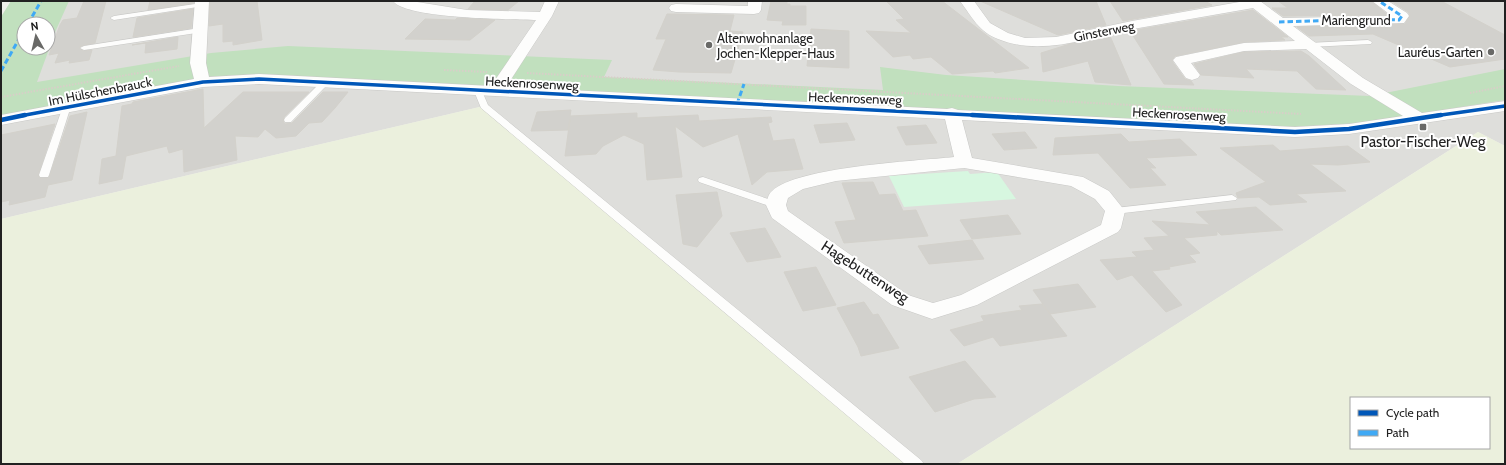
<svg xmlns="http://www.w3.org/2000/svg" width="1506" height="465" viewBox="0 0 1506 465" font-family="Cabin,sans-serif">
<rect width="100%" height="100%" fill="#efefea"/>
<path fill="#dededb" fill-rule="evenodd" d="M11,1H1505V146L1478,132L957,464H916L484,106L1,219V17ZM24,24H48V48H24Z"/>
<g fill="#ebf0dd" fill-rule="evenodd">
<polygon points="484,106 916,464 1,464 1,219"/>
<path d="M1478,132L1505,146V464H957ZM1351,398H1489V448H1351Z"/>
</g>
<path fill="#c1e0be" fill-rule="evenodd" d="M11,1H69L56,30L37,82L211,53L288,46L612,60L604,77L883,90L880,67L946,75L1118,86L1370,96L1505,69V100L1361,123L1290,127L263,76L1,120V17ZM24,24H48V48H24Z"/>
<polygon fill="#d7f7e0" points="968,171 970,174 997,172 1016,199 904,207 889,176"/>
<g fill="#d2d1cd" stroke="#d3d1cb">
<polygon points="84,1 106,1 95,43 84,45 79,47 83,51 92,50 89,60 69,63 70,60 55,63 59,53 49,55 60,25 63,20 77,18"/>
<polygon points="150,1 194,1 193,3 148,10"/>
<polygon points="210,1 257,1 262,40 233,45 233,41 223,42 223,24 209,26"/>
<polygon points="475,1 519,1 508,10 468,9"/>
<polygon points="771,1 787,1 787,4 790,4 790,6 806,6 806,25 782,25 783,21 767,20"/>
<polygon points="886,1 942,1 1029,68 995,73 993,71 952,74 931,57 913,59 910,55 893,57 866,31 911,33 896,20 904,19"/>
<polygon points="980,1 1096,1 1106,25 1058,35"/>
<polygon points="1110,1 1205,1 1212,5 1123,21"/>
<polygon points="1278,1 1371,1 1388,15 1283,16 1272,8 1288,8"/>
<polygon points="1391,1 1441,1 1505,35 1505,59 1450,67 1373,34 1309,36 1297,27 1405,24 1410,15 1408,12"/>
<polygon points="193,9 191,28 133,37 137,18"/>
<polygon points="1253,10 1288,37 1281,37 1285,40 1244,42 1175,56 1172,61 1185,79 1191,81 1194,85 1164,84 1130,31"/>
<polygon points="667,14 734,15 730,31 743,32 731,73 679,72 653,70 666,39 656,39"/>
<polygon points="457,18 495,20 470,40 405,39 425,19 455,20"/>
<polygon points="811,29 849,31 849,68 807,66"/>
<polygon points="1110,36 1131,85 1095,82 1088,61 1043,72 1041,53 1070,44"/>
<polygon points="178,37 177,49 145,53 146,43 132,45"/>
<polygon points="1301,51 1309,56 1346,90 1316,89 1297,71 1246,69 1254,78 1201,75 1194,64 1244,52"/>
<polygon points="203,89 204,128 243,92 309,92 284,117 283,121 285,124 292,123 323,92 348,92 335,108 322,122 309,123 296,136 276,138 265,129 258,137 235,136 237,160 184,172 183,149 169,153 167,146 126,156 122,179 99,184 102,159 116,156 122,106 132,104 133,102"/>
<polygon points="571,110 570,116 637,113 637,118 698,115 699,121 771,117 772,122 768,123 773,141 794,139 803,169 767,172 752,185 738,134 703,147 675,126 682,177 647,180 644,144 624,135 603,146 596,154 565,156 570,119 568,130 531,131 537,112"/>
<polygon points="87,112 72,180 48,185 45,197 9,205 10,200 1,202 1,135 55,124 38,175 40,178 48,178 50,175 70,116"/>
<polygon points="847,123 855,140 820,143 814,125"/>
<polygon points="926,125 937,143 906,145 897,127"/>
<polygon points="1025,132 1037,148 1004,150 992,134"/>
<polygon points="1121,134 1129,142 1180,139 1197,155 1146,158 1156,168 1150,168 1166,185 1130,188 1098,153 1053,155 1055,138"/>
<polygon points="1273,145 1280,151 1348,146 1370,162 1338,165 1310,164 1346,191 1296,194 1307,202 1270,205 1259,197 1238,198 1236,193 1266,182 1220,148"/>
<polygon points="873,182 879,195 895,194 903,211 916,210 928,236 844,243 835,222 856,220 842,183"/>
<polygon points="717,192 722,216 697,247 683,244 676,195"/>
<polygon points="1256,207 1283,230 1221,235 1217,231 1217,235 1184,238 1200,253 1189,255 1196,262 1169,267 1170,269 1152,271 1182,305 1166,312 1132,275 1117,280 1100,260 1137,257 1132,252 1154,250 1144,238 1169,236 1152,221 1210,225 1196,212"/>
<polygon points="1008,215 1021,234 972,239 960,220"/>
<polygon points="765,228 781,257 747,262 730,233"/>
<polygon points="972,240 984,259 929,264 918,246"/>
<polygon points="816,267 836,305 803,311 784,272"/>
<polygon points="1078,284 1096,307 1050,314 1033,290"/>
<polygon points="864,302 873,315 878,314 899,348 861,356 858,347 837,308"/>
<polygon points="1042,304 1067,336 1000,346 993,337 964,346 950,330 984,321 981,316 1022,310 1019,306"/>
<polygon points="965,361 996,397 974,399 935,412 909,377"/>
</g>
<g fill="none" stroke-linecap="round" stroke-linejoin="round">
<defs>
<g id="service">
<polygon points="202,3 204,4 204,6 114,20 110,18 114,16"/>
<polygon points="200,28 204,30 203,32 84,50 80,48 84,46"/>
<polygon points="1368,40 1372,42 1371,44 1309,47 1305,45 1309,43"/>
<polygon points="323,80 329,80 330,82 291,122 285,122 284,120 285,118"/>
<polygon points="478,88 482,91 488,105 921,460 924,464 905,464 481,108 474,91"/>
<polygon points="66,106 70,109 49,175 48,177 40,177 39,175 62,109"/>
<polygon points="703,177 780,203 781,205 776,208 772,207 699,182 698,180 699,178"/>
<polygon points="1232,195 1237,198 1236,200 1115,214 1110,211 1115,208"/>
</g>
<g id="minor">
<path d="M195,1H209L206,63L209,77L259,74L491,86L536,20C512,19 406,19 393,1H411L467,10L540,12L545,1H559L552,16L506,87L947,109L952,108L958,110L1295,127L1349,124L1403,116L1351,84L1306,49L1244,51L1191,63L1200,75L1198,78L1192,80L1186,78L1173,60L1176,57L1244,43L1295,41L1253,8C1213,15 1173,22 1133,29C1089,37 1042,57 998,39C979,32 972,17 960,1H974L990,23L1008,33L1025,38L1056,37L1132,21L1245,1H1260L1283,18L1392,16L1372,1H1388L1407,13L1409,16L1404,23L1293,26L1363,78L1422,113L1505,101V111L1349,134L1295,137L962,120L972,158L1083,177L1109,191L1125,211L1121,228L1118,232L977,305L932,319L892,305L772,218L766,205C767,201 768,194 772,191C797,167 915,161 954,157L945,119L259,84L203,87L1,125V115L194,79L190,63ZM964,168L1071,186L1095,199L1105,211L1101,225L961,295L933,303L908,295L788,211L786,205L788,198L803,189L836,181Z"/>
<polygon points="748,1 762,1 761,10 759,13 754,14 676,12 671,11 669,8 671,5 676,4 748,6"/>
</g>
</defs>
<use href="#service" stroke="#c8c8c6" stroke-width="1"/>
<use href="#minor" stroke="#c8c8c6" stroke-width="1"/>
<g stroke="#d8cec8" stroke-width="2" stroke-dasharray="1.5 1.5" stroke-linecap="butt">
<polyline points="444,70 487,72"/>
<polyline points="527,73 1301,114"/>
<polyline points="1470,93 1505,86"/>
<polyline points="1,97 179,66"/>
</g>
<use href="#service" fill="#fdfdfc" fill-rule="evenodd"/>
<use href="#minor" fill="#fdfdfc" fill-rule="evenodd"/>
<g stroke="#3fa9f5" stroke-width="3" stroke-dasharray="5.5 3" stroke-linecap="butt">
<polyline points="1279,22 1373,19 1399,20 1402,16 1379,1"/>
<polyline points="28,24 41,1"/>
<polyline points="1,71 24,30"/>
<polyline points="737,104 744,84"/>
</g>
<defs>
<g id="cycleway-far1">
<polyline points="20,116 203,82 259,79 992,116"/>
<polyline points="1434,116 1505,106"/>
</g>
<g id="cycleway">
<polyline points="972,115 1295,132 1349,129 1441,115"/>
<polyline points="1,120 25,115"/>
</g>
</defs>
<use href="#cycleway-far1" stroke="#fff" stroke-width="5.5"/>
<use href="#cycleway" stroke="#fff" stroke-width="7"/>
<use href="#cycleway-far1" stroke="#0057b8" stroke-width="3.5"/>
<use href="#cycleway" stroke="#0057b8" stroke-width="4.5"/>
</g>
<g fill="#696967" stroke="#fff" stroke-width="1.5">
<circle cx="709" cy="45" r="4"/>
<circle cx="1491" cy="52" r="4"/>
<rect x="1419" y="123" width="8" height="8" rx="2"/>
</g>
<g text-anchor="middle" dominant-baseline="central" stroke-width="4" stroke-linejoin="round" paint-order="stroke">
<g font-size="13" fill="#212121" stroke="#fff">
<text x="1356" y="20">Mariengrund</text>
<text transform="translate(1104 31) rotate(-11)">Ginsterweg</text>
<text transform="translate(532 83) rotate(3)">Heckenrosenweg</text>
<text transform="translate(100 91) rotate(-11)">Im Hülschenbrauck</text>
<text transform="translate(855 98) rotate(2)">Heckenrosenweg</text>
<text transform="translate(1179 114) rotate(3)">Heckenrosenweg</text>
</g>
<g font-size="13" fill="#212121" stroke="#fff" text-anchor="start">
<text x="717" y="38">Altenwohnanlage<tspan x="717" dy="15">Jochen-Klepper-Haus</tspan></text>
<text x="1483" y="52" text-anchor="end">Lauréus-Garten</text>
</g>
<g font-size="15" fill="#212121" stroke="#fff">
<text x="1423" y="142">Pastor-Fischer-Weg</text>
</g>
<g font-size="15" fill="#212121" stroke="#fff">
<text transform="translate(865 272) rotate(33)">Hagebuttenweg</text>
</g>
</g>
<rect width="1506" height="465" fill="none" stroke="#212121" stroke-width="4"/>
<rect x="1350" y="397" width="140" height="52" fill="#ffffff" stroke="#a6a6a6"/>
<rect x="1358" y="410" width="20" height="6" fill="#0057b8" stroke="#a6a6a6"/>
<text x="1386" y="417" font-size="12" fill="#212121">Cycle path</text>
<rect x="1358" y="430" width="20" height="6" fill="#3fa9f5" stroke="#a6a6a6"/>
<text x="1386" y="437" font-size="12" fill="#212121">Path</text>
<g transform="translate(36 36) rotate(352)"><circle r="19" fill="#ffffff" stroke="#a6a6a6"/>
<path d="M0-3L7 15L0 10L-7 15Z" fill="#696967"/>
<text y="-6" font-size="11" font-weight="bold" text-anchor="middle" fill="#212121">N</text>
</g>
</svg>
